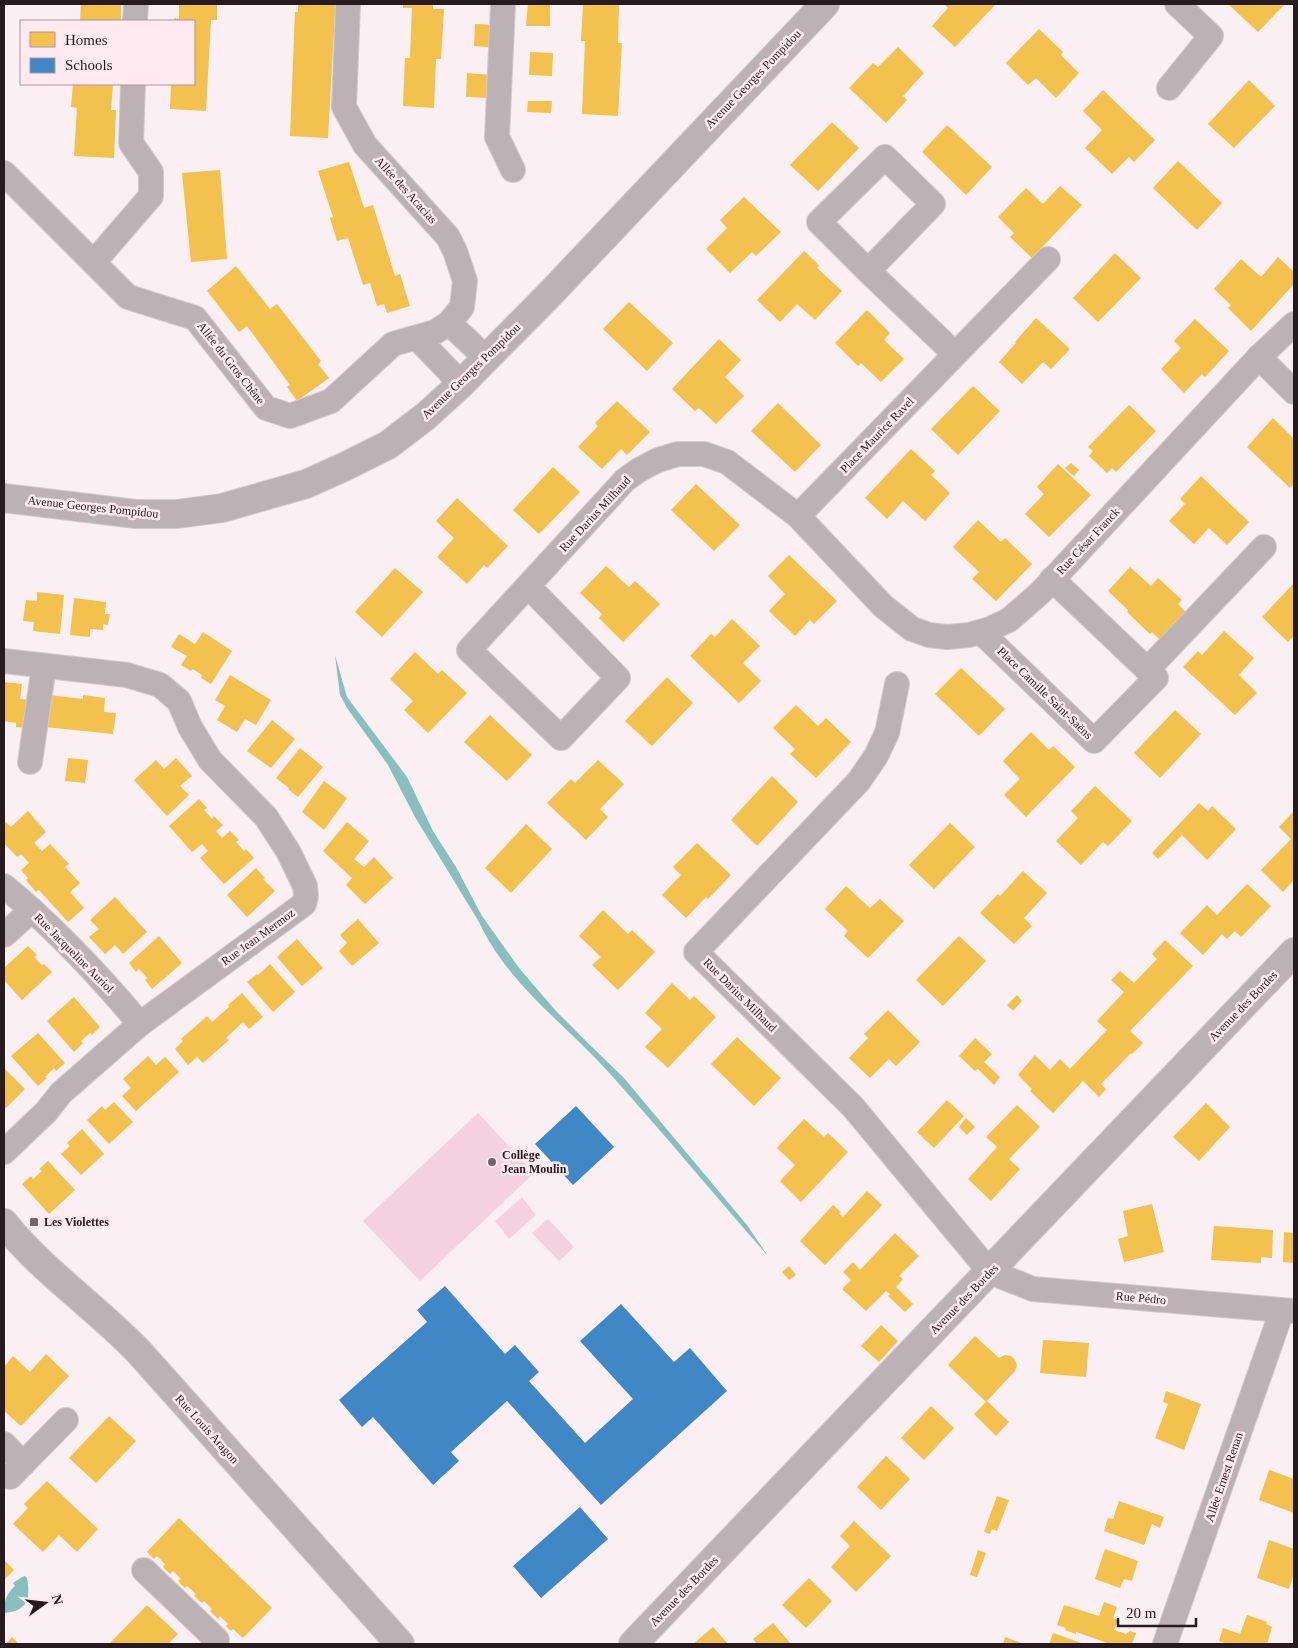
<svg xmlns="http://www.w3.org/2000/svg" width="1298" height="1648" viewBox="0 0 1298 1648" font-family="Georgia,serif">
<rect width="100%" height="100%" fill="#faeff3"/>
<g fill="#f3d1de">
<polygon points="478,1113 534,1173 420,1281 363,1221"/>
<polygon points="522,1197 536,1215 509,1239 495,1221"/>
<polygon points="548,1219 574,1247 559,1261 532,1233"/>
</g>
<g fill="#89c0bf">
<path d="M335,655L347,697L407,777L433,831L456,867L482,916L519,968L556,1011L589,1044L624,1078L747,1225L768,1256C716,1197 665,1135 612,1076C567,1025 508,985 479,922L415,817L388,765L347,708L340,695Z"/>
<path d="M25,1576L27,1578C31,1600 27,1611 4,1613C4,1601 6,1594 15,1586L13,1583L22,1577Z"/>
</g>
<g fill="#f2c14e">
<polygon points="81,4 121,4 121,21 80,21"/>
<polygon points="179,4 217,4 217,20 211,20 206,111 170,109 171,84 194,84 194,21 174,21 174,18 179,19"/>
<polygon points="298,4 340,4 340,14 335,13 328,138 290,136 295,12 298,12"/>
<polygon points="403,4 433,4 433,9 444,9 441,59 436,59 434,108 403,106 405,58 410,58 412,8 403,8"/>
<polygon points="528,4 550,5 550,26 526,26"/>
<polygon points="583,4 619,4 618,43 622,43 618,116 582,114 585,41 581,41"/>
<polygon points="944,4 996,4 955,47 932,26 948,8"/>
<polygon points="1228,4 1283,4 1284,5 1258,32"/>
<polygon points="475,24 499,25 498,48 474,46"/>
<polygon points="1039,29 1061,50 1063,52 1061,55 1079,73 1056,98 1036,78 1028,85 1006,63"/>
<polygon points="898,47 924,73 903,96 907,100 886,123 849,88 873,63 878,67"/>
<polygon points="530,52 553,53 552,76 529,75"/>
<polygon points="467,73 492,75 491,98 466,97"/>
<polygon points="1249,80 1275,106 1234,148 1208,124"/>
<polygon points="73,84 113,84 111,110 116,110 114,158 74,156 77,108 71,107"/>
<polygon points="1103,90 1155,140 1134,162 1129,157 1112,174 1085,148 1102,130 1083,111"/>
<polygon points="528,101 552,101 551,113 527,112"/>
<polygon points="832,122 859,148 818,191 790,165"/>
<polygon points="947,125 992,167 966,195 922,152"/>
<polygon points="1178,161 1222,203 1197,230 1153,188"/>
<polygon points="349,162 364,208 373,205 395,276 400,274 410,306 387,313 384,304 377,306 370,283 363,285 348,238 337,241 330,218 333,217 318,171"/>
<polygon points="220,170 227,259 191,262 182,173"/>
<polygon points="1060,186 1082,205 1032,258 1010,237 1014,233 998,217 1026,188 1043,204"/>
<polygon points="744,197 781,232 756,256 752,252 730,273 706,249 727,228 720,220"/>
<polygon points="804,251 819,265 817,268 842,291 815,320 797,304 780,322 757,300"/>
<polygon points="1115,253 1141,278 1098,322 1073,298"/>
<polygon points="1278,257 1294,272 1294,284 1251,331 1228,308 1231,305 1214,289 1241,259 1261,277"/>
<polygon points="236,266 270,309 277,304 321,361 318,364 329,378 297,401 287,387 290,385 247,326 239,332 207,291"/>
<polygon points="629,302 673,343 647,371 603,329"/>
<polygon points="867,310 890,333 884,340 904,359 881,382 861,363 858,366 835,343"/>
<polygon points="1036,318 1070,349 1051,369 1043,362 1022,384 999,362 1016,343 1015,342"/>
<polygon points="1195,319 1229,351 1205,377 1202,374 1184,393 1161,369 1181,348 1174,341"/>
<polygon points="719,339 741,360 725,377 744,396 716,424 699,408 695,411 672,389"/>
<polygon points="973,386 1000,411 958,455 931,429"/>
<polygon points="617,401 650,432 627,455 621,449 602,469 578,447 598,426 595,423"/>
<polygon points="778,403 821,445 795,472 751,431"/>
<polygon points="1129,405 1156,431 1116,472 1112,468 1107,473 1089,456 1093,451 1088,447"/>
<polygon points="1273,418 1294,439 1294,484 1290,488 1247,447"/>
<polygon points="911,449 935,471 931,475 950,493 925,521 903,501 887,519 865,498"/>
<polygon points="1071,463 1079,470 1074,476 1065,468"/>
<polygon points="1058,464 1091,495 1049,537 1025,514 1044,494 1037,487"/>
<polygon points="553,467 580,492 539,534 513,510"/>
<polygon points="1201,476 1249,522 1227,545 1209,528 1194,544 1169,521 1185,504 1180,499"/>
<polygon points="696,484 740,525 714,551 671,510"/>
<polygon points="457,498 508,546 487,568 484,565 467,584 437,557 454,538 436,521"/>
<polygon points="978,520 1001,542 1005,538 1032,564 996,601 972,579 979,572 953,547"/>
<polygon points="789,555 837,601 814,624 810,620 795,636 769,611 785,594 768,576"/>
<polygon points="606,566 629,587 635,581 660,604 623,642 599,618 602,614 580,593"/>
<polygon points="1130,567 1151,586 1158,578 1182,600 1178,604 1189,615 1163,643 1152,632 1150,634 1127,612 1128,610 1108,591"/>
<polygon points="395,568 423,592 382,637 355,612"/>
<polygon points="1294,583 1294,636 1288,642 1262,617"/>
<polygon points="37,592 64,595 60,634 33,631 34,622 23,621 26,600 37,601"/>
<polygon points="74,598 106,602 105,614 110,614 108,625 103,624 103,630 90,629 90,637 70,635"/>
<polygon points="732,619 760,646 743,663 761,681 739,703 690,656 711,634 715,637"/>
<polygon points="1224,631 1254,658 1239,675 1257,693 1235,715 1183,667 1198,651 1202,655"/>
<polygon points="203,632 232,651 211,684 201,678 202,675 193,669 191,671 181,665 187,656 171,647 179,634 195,644"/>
<polygon points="415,652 438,674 442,670 467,693 428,733 404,710 413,701 390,679"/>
<polygon points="961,668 1005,709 979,736 935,694"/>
<polygon points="230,675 271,700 256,725 245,719 237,732 217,720 225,706 215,700"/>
<polygon points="667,677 693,703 652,746 625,721"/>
<polygon points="4,682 22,684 20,699 32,700 28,728 16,727 16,723 4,721"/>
<polygon points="49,695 83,699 83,695 105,698 104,712 116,713 113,734 45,727"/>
<polygon points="796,705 818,726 826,718 851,742 816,778 790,754 795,749 773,728"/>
<polygon points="1175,710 1201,734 1160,778 1134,753"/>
<polygon points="490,715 532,755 507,781 464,742"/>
<polygon points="272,720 295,739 271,768 247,751"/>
<polygon points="1031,732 1049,750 1053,746 1075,767 1026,817 1004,795 1020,779 1003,761"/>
<polygon points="300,748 323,767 298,797 288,789 289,788 276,778"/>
<polygon points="68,758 88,760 85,783 65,781"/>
<polygon points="176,758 192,776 180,786 189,795 167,816 134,780 156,760 164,769"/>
<polygon points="598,760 624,784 600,809 608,817 586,840 547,803 571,779 575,783"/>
<polygon points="772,776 798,802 757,846 731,820"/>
<polygon points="324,781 347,798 324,830 302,812"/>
<polygon points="1095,786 1132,821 1108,846 1103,842 1081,865 1056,841 1078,818 1071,811"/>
<polygon points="199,799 207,808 204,810 212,819 214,816 223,825 216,831 222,838 230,831 239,840 236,842 244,851 246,849 254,858 224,884 200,858 208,851 202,844 192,852 169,826"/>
<polygon points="1199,803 1208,811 1212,806 1236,829 1207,860 1182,835 1158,859 1152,853"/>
<polygon points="28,811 46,832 34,843 42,851 50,844 69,864 65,867 80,883 70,892 84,908 68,922 39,890 36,892 26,880 28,878 21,870 29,863 21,854 17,857 4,843 4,825 6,822 11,827"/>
<polygon points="1294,811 1294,880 1283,892 1261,870 1291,839 1279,827"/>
<polygon points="347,822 369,841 354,859 364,867 374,857 393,878 365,904 346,885 352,878 323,851"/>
<polygon points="950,823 975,847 934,889 909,865"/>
<polygon points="526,824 552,849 511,893 485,868"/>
<polygon points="697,843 731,875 708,899 706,897 686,918 662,895 681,875 673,867"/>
<polygon points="256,868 265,878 263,879 275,891 247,917 227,895"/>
<polygon points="1023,871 1047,893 1024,918 1032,926 1014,944 980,913 998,894 1000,896"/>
<polygon points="1247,884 1271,906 1241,937 1235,931 1227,939 1222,934 1203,955 1180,933 1207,905 1217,915"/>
<polygon points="846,886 870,908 880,899 904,921 868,958 844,936 848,931 825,909"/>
<polygon points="115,897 147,932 123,954 115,945 105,954 89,937 99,929 90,920"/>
<polygon points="603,910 628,934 632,930 655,952 618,990 592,965 601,957 579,936"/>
<polygon points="358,919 379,943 352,966 339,951 347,943 340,935"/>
<polygon points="159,936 182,963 152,989 145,980 147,978 139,969 136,972 129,963"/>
<polygon points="959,936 986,961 943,1006 916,980"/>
<polygon points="297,939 323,968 302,986 277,957"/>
<polygon points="1165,940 1193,966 1130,1031 1143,1043 1132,1054 1131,1053 1101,1084 1106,1089 1099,1097 1083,1081 1053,1113 1030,1091 1032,1089 1018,1075 1035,1055 1050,1070 1060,1059 1070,1069 1107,1030 1097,1021 1124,992 1111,980 1120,971 1134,983 1157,959 1152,954"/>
<polygon points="28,946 37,955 34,957 42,965 44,964 52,972 22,1000 4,980 4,968"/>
<polygon points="270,964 295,992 273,1012 247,982 257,974 258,975"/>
<polygon points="672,983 690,1000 694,996 716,1017 668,1068 645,1047 662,1029 645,1013"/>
<polygon points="242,993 263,1017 249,1029 243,1022 226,1038 229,1040 203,1063 197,1057 188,1065 175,1049 183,1041 181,1039 207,1016 212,1022 229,1007 228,1005"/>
<polygon points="1017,995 1022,1001 1013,1011 1007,1005"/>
<polygon points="74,997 100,1027 92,1035 90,1033 81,1041 83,1043 74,1052 47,1021"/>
<polygon points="888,1010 920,1042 896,1066 889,1059 870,1078 849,1058 868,1038 864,1034"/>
<polygon points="38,1033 65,1063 56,1071 54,1068 45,1077 47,1078 38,1086 11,1056"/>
<polygon points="737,1037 781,1078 754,1106 711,1064"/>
<polygon points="975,1038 992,1054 984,1062 1000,1077 994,1085 978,1069 975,1071 959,1056"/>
<polygon points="148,1056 156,1065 165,1057 179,1072 136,1111 122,1096 131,1088 123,1079"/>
<polygon points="4,1068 25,1089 6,1108 4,1106"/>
<polygon points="947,1100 964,1116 934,1148 917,1132"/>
<polygon points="114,1102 133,1122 109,1144 87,1120 102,1106 105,1110"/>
<polygon points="1206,1103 1230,1127 1199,1161 1173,1137"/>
<polygon points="1017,1105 1040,1127 1009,1159 1020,1169 991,1201 968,1179 997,1147 986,1137"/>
<polygon points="966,1118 975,1127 967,1135 959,1127"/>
<polygon points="804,1119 824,1137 828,1133 848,1152 801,1202 780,1181 795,1165 777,1148"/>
<polygon points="82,1129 104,1154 81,1175 61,1154 70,1146 67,1143"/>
<polygon points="48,1161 75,1190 49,1214 22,1184 31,1176 33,1179 42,1171 39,1169"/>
<polygon points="867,1191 882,1205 825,1265 800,1241 833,1205 841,1212 839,1213 843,1217"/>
<polygon points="1152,1204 1164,1252 1124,1262 1118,1239 1128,1236 1123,1211"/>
<polygon points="1214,1226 1273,1230 1272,1258 1261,1257 1261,1263 1211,1260"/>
<polygon points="1284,1232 1294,1233 1294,1263 1283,1262"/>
<polygon points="895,1233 919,1256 899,1276 903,1279 896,1287 913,1304 905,1312 888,1296 890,1294 886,1291 866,1311 842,1289 851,1280 843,1272 853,1262 860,1270"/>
<polygon points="789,1266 796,1275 789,1280 782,1272"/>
<polygon points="881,1325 898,1341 879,1362 861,1346"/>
<polygon points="975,1336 999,1358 1005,1355 1011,1356 1015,1360 1017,1365 1015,1371 986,1402 948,1365"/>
<polygon points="1043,1340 1089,1343 1086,1377 1040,1373"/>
<polygon points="46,1354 69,1376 21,1426 4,1411 4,1367 13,1356 30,1372"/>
<polygon points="1166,1391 1201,1404 1184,1450 1155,1438 1168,1404 1163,1402"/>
<polygon points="987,1401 1009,1422 996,1436 974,1414"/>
<polygon points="931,1406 954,1428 924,1460 901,1438"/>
<polygon points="109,1416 136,1441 96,1483 69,1458"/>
<polygon points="886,1456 910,1479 881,1510 857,1487"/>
<polygon points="1269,1470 1294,1479 1294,1513 1259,1500"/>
<polygon points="47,1481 98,1529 77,1552 59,1535 43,1552 13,1524 28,1508 24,1504"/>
<polygon points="997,1496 1009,1500 997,1531 992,1529 990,1534 984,1532"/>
<polygon points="1119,1501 1164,1517 1160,1528 1152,1524 1144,1545 1104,1531 1108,1518 1113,1519"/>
<polygon points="179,1518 272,1608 243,1638 233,1629 231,1631 226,1626 228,1624 220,1616 218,1619 210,1611 212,1609 204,1601 202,1603 194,1596 196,1594 187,1586 185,1588 178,1581 181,1579 173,1571 170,1574 163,1567 165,1564 157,1556 154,1559 147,1552"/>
<polygon points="854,1521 891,1556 856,1592 831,1567 850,1546 840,1536"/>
<polygon points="1269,1540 1294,1549 1294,1573 1289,1589 1257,1578"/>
<polygon points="1105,1549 1138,1561 1132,1581 1124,1579 1120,1588 1095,1579"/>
<polygon points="978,1550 986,1553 977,1577 970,1575"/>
<polygon points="4,1560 14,1570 4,1580"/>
<polygon points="809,1578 832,1601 806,1628 782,1605"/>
<polygon points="1104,1602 1117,1607 1113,1618 1118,1620 1114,1630 1126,1634 1130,1631 1136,1633 1132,1644 1110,1644 1076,1632 1076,1634 1065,1630 1066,1628 1057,1625 1064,1605 1099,1616"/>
<polygon points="147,1605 178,1634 169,1643 170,1644 109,1644"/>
<polygon points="1247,1615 1267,1622 1266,1624 1272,1627 1267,1644 1228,1644 1219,1641 1223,1628 1240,1634"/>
<polygon points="773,1623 791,1644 757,1644 753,1639"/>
<polygon points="713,1627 728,1644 693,1644"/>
<polygon points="1053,1633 1084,1644 1049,1644"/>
<polygon points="12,1637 19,1644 6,1644"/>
<polygon points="1005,1637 1024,1644 1003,1644"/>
</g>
<g fill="#3f88c5">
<polygon points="576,1106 614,1147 573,1185 535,1144"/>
<polygon points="445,1286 505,1354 515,1345 539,1372 529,1381 585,1443 633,1399 580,1341 621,1304 674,1362 690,1348 727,1391 601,1505 507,1401 451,1452 459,1461 433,1485 373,1417 362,1427 339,1400 427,1322 417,1310"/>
<polygon points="580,1507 608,1539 541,1598 513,1566"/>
</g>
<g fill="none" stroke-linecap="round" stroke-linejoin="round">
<defs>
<g id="minor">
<polyline points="503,4 497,137 513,170"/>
<polyline points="135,21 136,4"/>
<polyline points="1169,88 1211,36 1177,4"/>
<polyline points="4,173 128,297 195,318 266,408 290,416 331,401 393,344 435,332 449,323 462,307 465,281 455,251 448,237 365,145 344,107 348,4"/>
<polyline points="94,262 151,196 151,172 131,143 133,84"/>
<polyline points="868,271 819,222 885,157 933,204 868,271 955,354"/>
<polyline points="449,323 486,358"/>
<polyline points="417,338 449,371 460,385"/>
<polyline points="1259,357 1294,392"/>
<polyline points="798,516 1048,259"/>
<polyline points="528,586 618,678 561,738 469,650 625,480 639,470 658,460 678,454 704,454 727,462 798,516 883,606 912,629 929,635 947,637 969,635 990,629 1009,620 1040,593 1259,357 1294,324"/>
<polyline points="981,632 1094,741 1156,678 1052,579"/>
<polyline points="4,661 127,675 160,685 179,701 190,727 210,760 266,817 288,851 305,886 306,896 304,904 140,1024 61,1093 46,1112 4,1152"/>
<polyline points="1147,670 1264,547"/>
<polyline points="897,684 887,733 876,756 859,781 696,952 853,1107 990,1272 1033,1289 1294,1311"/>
<polyline points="30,762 44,666"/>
<path d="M4,886C54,927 99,975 140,1024"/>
<polyline points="4,935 32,910"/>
<polyline points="4,1444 23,1464"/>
<polyline points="10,1477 66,1420"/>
<polyline points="144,1570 217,1640 213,1644"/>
<polyline points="1165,1644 1278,1322 1279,1310"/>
</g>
<g id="tertiary">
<polyline points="4,498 136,514 177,514 222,508 306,484 344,467 388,445 426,416 460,385 549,295 825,4"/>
<path d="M4,1223C43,1272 96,1307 139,1352L400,1644"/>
<polyline points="633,1644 1294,952"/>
</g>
</defs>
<use href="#minor" stroke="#d3cace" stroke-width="26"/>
<use href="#tertiary" stroke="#d3cace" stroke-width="30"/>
<use href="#minor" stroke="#bcb2b6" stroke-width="24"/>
<use href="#tertiary" stroke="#bcb2b6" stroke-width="28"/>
</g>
<g fill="#71656a" stroke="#ffeaf2" stroke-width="2">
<circle cx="492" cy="1162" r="5"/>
<rect x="29" y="1217" width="10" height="10" rx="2.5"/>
</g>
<g text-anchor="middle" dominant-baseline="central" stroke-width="5" stroke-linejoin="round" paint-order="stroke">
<g font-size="12" fill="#271b20" stroke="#ffeaf2">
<text transform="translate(753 79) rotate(-46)">Avenue Georges Pompidou</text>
<text transform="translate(406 190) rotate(48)">Allée des Acacias</text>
<text transform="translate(231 363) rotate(52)">Allée du Gros Chêne</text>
<text transform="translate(471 371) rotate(-44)">Avenue Georges Pompidou</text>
<text transform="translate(877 435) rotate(-46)">Place Maurice Ravel</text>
<text transform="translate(93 507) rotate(6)">Avenue Georges Pompidou</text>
<text transform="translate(595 514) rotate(-47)">Rue Darius Milhaud</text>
<text transform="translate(1088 541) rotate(-47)">Rue César Franck</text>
<text transform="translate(1045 693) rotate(44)">Place Camille Saint-Saëns</text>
<text transform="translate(258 937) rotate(-36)">Rue Jean Mermoz</text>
<text transform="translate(74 953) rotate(45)">Rue Jacqueline Auriol</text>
<text transform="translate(740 995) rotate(45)">Rue Darius Milhaud</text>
<text transform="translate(1243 1006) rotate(-46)">Avenue des Bordes</text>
<text transform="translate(1141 1298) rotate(5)">Rue Pédro</text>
<text transform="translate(964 1299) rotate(-46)">Avenue des Bordes</text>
<text transform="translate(207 1429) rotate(48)">Rue Louis Aragon</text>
<text transform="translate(1224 1477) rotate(-71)">Allée Ernest Renan</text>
<text transform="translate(684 1591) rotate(-46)">Avenue des Bordes</text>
</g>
<g font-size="12" font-weight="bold" fill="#271b20" stroke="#ffeaf2" text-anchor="start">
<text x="502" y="1155">Collège<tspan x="502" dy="14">Jean Moulin</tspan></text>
<text x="44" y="1222">Les Violettes</text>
</g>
</g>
<rect width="1298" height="1648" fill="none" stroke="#271b20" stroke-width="10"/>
<rect x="20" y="20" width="175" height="65" fill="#ffeaf2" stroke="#a9979e"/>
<rect x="30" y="32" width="25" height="15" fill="#f2c14e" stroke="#a9979e"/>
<text x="65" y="45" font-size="15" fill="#271b20">Homes</text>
<rect x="30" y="58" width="25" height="15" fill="#3f88c5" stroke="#a9979e"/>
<text x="65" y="70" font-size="15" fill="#271b20">Schools</text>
<g transform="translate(45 1603) rotate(75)" stroke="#ffeaf2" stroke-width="4" paint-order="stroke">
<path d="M0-4L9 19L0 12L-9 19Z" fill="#271b20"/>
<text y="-8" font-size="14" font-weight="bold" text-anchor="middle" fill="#271b20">N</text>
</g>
<path d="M1118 1618v8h78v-8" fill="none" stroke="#271b20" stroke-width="2.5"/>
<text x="1126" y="1618" font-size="15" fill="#271b20" stroke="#ffeaf2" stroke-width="4" paint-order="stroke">20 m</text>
</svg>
